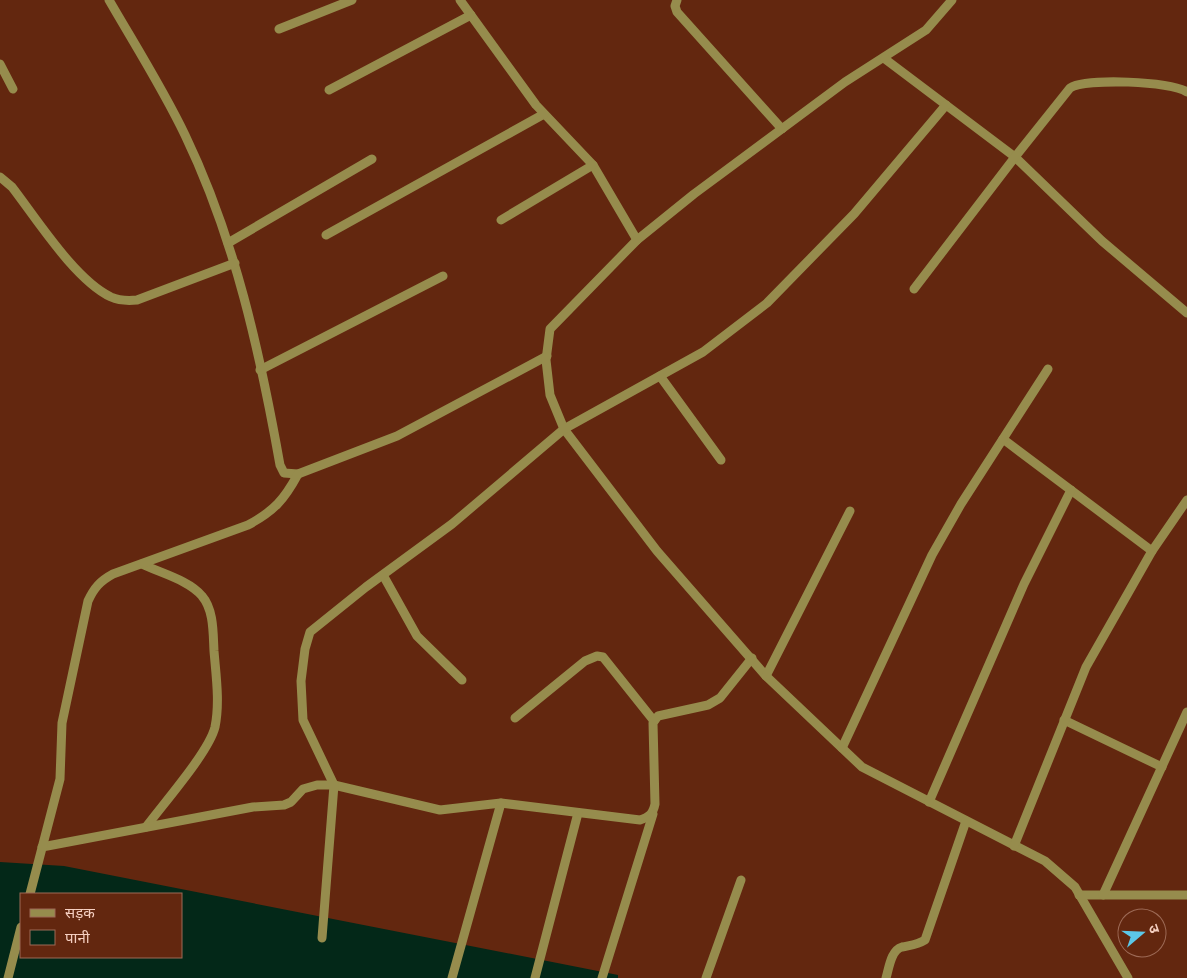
<svg xmlns="http://www.w3.org/2000/svg" width="1187" height="978" viewBox="0 0 1187 978" font-family="'Zilla Slab','Noto Sans Devanagari',serif">
<rect width="100%" height="100%" fill="#63270f"/>
<path fill="#032818" fill-rule="evenodd" d="M0,862L64,866L618,975V978H0ZM21,894H181V957H21Z"/>
<g fill="none" stroke-linecap="round" stroke-linejoin="round">
<g stroke="#968c4d" stroke-width="9">
<path d="M109,0C135,45 163,89 185,135C235,239 260,353 280,465L284,473L298,474L397,436L547,356"/>
<polyline points="460,0 536,105 593,165 637,240"/>
<polyline points="677,0 675,6 677,12 782,129"/>
<polyline points="952,0 926,30 845,82 694,194 637,240 550,329 546,360 550,395 564,429 657,551 766,676 862,767 1045,861 1075,887 1128,978"/>
<polyline points="279,29 352,0"/>
<polyline points="885,59 1015,157 1102,241 1187,313"/>
<polyline points="0,64 13,89"/>
<polyline points="329,90 471,15"/>
<path d="M0,177L12,187C36,218 75,280 111,297C120,301 128,301 137,300L235,263"/>
<polyline points="501,220 593,165"/>
<polyline points="326,235 544,114"/>
<polyline points="228,243 372,159"/>
<path d="M914,289L1015,157L1070,88C1086,78 1171,81 1187,92"/>
<polyline points="260,370 443,276"/>
<polyline points="660,376 721,460"/>
<polyline points="1003,439 1152,551"/>
<path d="M142,564C160,573 189,580 202,596C214,610 213,633 214,651C216,676 220,702 215,727C209,752 163,804 146,827"/>
<polyline points="383,575 417,636 462,680"/>
<polyline points="766,676 850,511"/>
<polyline points="515,718 585,661 597,656 603,657 654,721"/>
<polyline points="1064,720 1162,767"/>
<polyline points="842,748 932,555 961,504 1048,369"/>
<polyline points="929,802 1024,584 1071,490"/>
<polyline points="1014,846 1086,667 1152,551 1187,500"/>
<path d="M42,847L253,807L284,805L291,802L303,789L317,785H334L440,810L501,803L640,820C649,817 653,814 655,804L653,723L658,716L708,705L720,698L752,658"/>
<path d="M30,894L60,779L62,723L88,601C94,588 100,581 113,574L248,525C274,511 284,500 298,474"/>
<polyline points="1079,895 1187,895"/>
<polyline points="1103,895 1187,712"/>
<polyline points="322,938 334,785 303,720 301,681 305,649 310,632 366,587 452,524 564,429 703,352 767,303 854,214 946,105"/>
<polyline points="8,978 21,927"/>
<polyline points="452,978 501,803"/>
<polyline points="535,978 578,813"/>
<polyline points="602,978 653,814"/>
<polyline points="706,978 741,880"/>
<path d="M886,978C889,968 891,950 902,947C911,945 917,945 925,940L966,821"/>
</g>
</g>
<rect x="20" y="893" width="162" height="65" fill="#63270f" stroke="#9d6a56"/>
<rect x="30" y="909" width="25" height="8" fill="#968c4d" stroke="#9d6a56"/>
<text x="65" y="918" font-size="15" fill="#f5cfc1">सड़क</text>
<rect x="30" y="930" width="25" height="15" fill="#032818" stroke="#9d6a56"/>
<text x="65" y="943" font-size="15" fill="#f5cfc1">पानी</text>
<g transform="translate(1142 933) rotate(71)"><circle r="24" fill="#63270f" stroke="#9d6a56"/>
<path d="M0-4L9 19L0 12L-9 19Z" fill="#5cc7e8"/>
<text y="-8" font-size="14" font-weight="bold" text-anchor="middle" fill="#f5cfc1">उ</text>
</g>
</svg>
